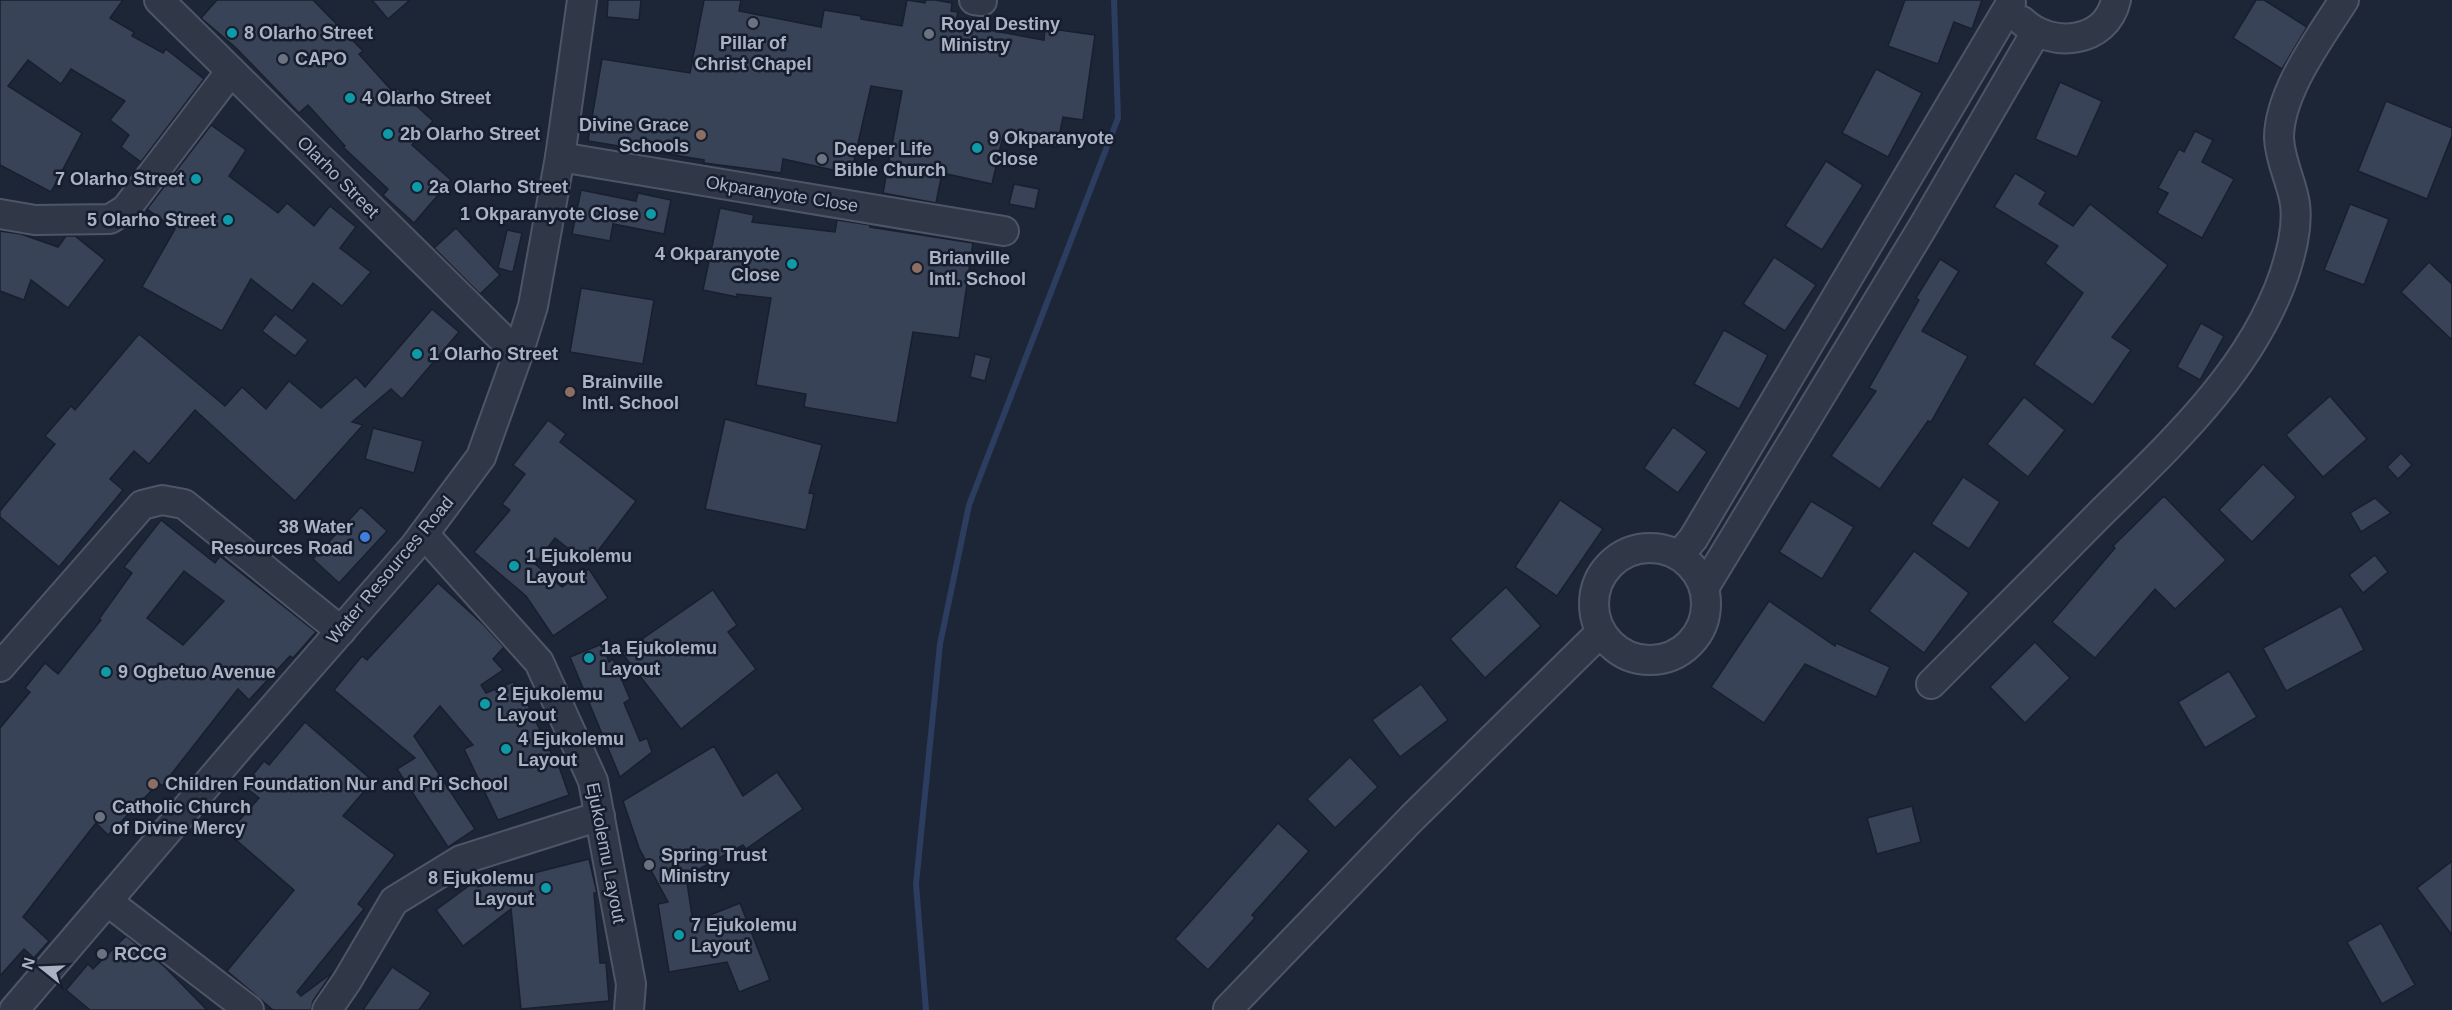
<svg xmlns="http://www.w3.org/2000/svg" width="2452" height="1010" viewBox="0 0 2452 1010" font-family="Helvetica,sans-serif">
<rect width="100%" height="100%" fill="#1d2637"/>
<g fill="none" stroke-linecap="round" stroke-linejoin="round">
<polyline stroke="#2c3d5f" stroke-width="6" points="926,1010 916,884 940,644 969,505 1118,118 1114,0"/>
</g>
<g fill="#384358" stroke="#181f2e" stroke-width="1.5" fill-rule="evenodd">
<polygon points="0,0 123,0 110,18 134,32 132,36 163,53 166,49 204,79 141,162 121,147 129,135 110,120 125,101 71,69 61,84 28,60 8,86 82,133 51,192 0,165"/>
<polygon points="217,0 313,0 363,51 359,54 393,92 397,88 433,121 412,145 451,180 414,223 383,195 388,189 343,147 345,146 308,105 299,113 235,47 201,18"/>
<polygon points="372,0 410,0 388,19"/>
<polygon points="608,0 641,0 639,20 607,17"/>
<polygon points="704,0 741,0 739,11 821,27 824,10 861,16 861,19 902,26 907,0 925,3 926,0 935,0 952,3 951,11 958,12 955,24 1044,40 1045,28 1095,35 1083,120 1063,117 1057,147 1003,136 992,184 942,173 936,203 883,193 902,91 871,86 851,174 783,159 781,173 704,163 704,160 588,141 602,59 690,73"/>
<polygon points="1905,0 1982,0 1972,29 1954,22 1938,64 1888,46"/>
<polygon points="2256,0 2264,0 2307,27 2282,69 2233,38"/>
<polygon points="1876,69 1922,93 1888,157 1842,133"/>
<polygon points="2060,82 2102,101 2077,157 2035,139"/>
<polygon points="2386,101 2452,128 2452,136 2427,199 2358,171"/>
<polygon points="211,125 246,150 229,176 278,213 287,203 314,226 330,206 356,227 340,248 371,272 342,306 313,283 292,311 251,279 222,331 142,287 175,229 147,209"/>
<polygon points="2195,131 2213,140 2202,162 2234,179 2202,238 2157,213 2168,193 2158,188 2179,149 2184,152"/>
<polygon points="1826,161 1863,185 1822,250 1785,226"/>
<polygon points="2015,173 2046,192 2039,204 2073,226 2090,204 2168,265 2112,337 2131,350 2093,405 2034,364 2083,293 2045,263 2058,246 1994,207"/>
<polygon points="1014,184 1039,189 1035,209 1009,204"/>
<polygon points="581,190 636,201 638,193 671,200 664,234 613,224 610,241 572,234"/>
<polygon points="2350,204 2389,219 2364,285 2324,270"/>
<polygon points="720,208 754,215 752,222 835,232 837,220 870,225 870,227 973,243 959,338 913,332 897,423 804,407 806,394 756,385 771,298 737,294 737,297 703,290"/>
<polygon points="456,228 500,275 480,294 434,248"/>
<polygon points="507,230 522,233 513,272 498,268"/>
<polygon points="0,231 21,234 58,247 66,236 75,236 105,260 68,308 31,280 24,300 0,291"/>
<polygon points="1774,257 1816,285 1785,331 1743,304"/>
<polygon points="1940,259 1959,271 1922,331 1968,356 1931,422 1928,421 1880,489 1831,456 1876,391 1869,388 1919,300 1916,298"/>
<polygon points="2429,262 2452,284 2452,340 2401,292"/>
<polygon points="581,288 654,300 643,364 570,352"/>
<polygon points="432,309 459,332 402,399 391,389 352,422 363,425 295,501 195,410 149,464 134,451 110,479 123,490 59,567 0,517 0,511 55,444 45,436 71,406 75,410 139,334 225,406 242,387 266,409 289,381 321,408 356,377 365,387"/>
<polygon points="275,314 308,340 295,356 262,331"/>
<polygon points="2201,323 2224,336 2200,380 2177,367"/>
<polygon points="1724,330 1768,355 1739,409 1694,384"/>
<polygon points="975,354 991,358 985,381 970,377"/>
<polygon points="2330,396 2367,439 2323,477 2286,435"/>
<polygon points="2024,397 2065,430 2028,477 1987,444"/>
<polygon points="725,419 822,445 809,493 814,494 806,530 705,509"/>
<polygon points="548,420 566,434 560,442 636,501 588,564 555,538 535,564 562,587 589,569 608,598 553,636 526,596 474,552 510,510 502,504 525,474 513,465"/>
<polygon points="1673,427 1707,452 1678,493 1644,468"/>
<polygon points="373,428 423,441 414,473 365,459"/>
<polygon points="2401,453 2412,465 2398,479 2387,467"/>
<polygon points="2263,464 2296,497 2252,542 2219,510"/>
<polygon points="1963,477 2000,502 1969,549 1931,524"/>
<polygon points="2164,496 2226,560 2175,609 2155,589 2095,658 2052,622 2115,548 2113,546"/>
<polygon points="2375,498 2391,513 2361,532 2350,513"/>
<polygon points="1560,500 1603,529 1557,596 1515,567"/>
<polygon points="1811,501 1854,527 1822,579 1779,552"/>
<polygon points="361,507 387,531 339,583 313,559"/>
<path d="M161,520L215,563L220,556L316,632L293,658L290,656L249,700L238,689L162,786L159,783L108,835L96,823L23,917L49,941L34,958L24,949L0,976V728L30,692L25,688L45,663L58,674L101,620L99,619L132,573L124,567ZM184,571L224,601L183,645L147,618Z"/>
<polygon points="1914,551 1969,593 1924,653 1869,611"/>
<polygon points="2375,555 2388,572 2363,593 2349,575"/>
<polygon points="438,583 483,624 504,647 493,659 503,670 481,685 486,693 513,682 522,693 555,761 557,761 569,795 498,820 464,749 473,745 440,706 414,736 475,829 448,847 397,769 415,758 334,690 362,656 367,660"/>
<polygon points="1506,587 1541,626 1485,678 1450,639"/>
<polygon points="713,590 737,625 728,632 756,669 681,729 622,653"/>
<polygon points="1769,601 1835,646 1836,643 1890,667 1876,697 1805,664 1764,723 1711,687"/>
<polygon points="2341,606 2364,650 2286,691 2263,648"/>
<polygon points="2035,642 2070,678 2025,723 1990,687"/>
<polygon points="602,644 609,662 613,659 630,699 624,703 640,741 647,738 652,752 620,777 570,657"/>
<polygon points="2229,671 2257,717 2205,748 2178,702"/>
<polygon points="1421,684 1448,720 1400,757 1372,720"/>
<polygon points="305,722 373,781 343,816 395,855 358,904 364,909 297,992 301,996 332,973 313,1001 311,1010 273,1010 227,971 294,890 228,833 259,798 244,786 264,761 269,765"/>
<polygon points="714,746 743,796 777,772 803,809 746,849 743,845 686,876 693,922 740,903 770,980 739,992 727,962 669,972 658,904 668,902 639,848 623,801"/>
<polygon points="1350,757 1378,787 1335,828 1307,799"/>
<polygon points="1912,806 1921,842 1877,854 1867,818"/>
<polygon points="1278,823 1309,851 1252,915 1255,918 1208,970 1175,939"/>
<polygon points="589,859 597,893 594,893 600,963 606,963 609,1001 521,1009 511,909 463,946 436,910 474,882 478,887"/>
<polygon points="2452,861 2452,935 2417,888"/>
<polygon points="2381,923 2415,985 2382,1004 2347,942"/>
<polygon points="126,936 165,967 207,1010 90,1010 66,990 88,964 93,969"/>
<polygon points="392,967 431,993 419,1010 363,1010"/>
</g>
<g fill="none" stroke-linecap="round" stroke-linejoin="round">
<defs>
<g id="minor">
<polyline points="159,0 518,354"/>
<polyline points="974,0 982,1"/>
<path d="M2022,21C2051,49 2106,44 2116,0"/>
<polyline points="560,157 1004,231"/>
<polyline points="0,214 35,220 110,219 126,209 231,71"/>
<polyline points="424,534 539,662 593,781 631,984 629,1010"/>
<circle cx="1650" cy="604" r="56"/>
<polyline points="1679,555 1693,539 2011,3"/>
<polyline points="1704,588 1924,225 2036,32"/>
<polyline points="0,667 142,505 162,500 184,504 341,631"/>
<path d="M1931,684C1986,629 2042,573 2097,517C2169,446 2250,373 2284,275C2291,253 2298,228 2295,204C2292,182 2280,162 2279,138C2279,92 2320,38 2344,0"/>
<polyline points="107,901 249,1010"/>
<polyline points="1228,1009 1412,818 1601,632"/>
<polyline points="14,1010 240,746 414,547 481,457 518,354 533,306 560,157 582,0"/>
<polyline points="327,1010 347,981 394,901 461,860 600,816"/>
</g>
</defs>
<use href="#minor" stroke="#4e5566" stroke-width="32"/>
<use href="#minor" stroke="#303848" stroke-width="28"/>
</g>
<g fill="#6b7280" stroke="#161d2c" stroke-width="2">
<circle cx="753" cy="23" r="6"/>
<circle cx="929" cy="34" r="6"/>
<circle cx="283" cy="59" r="6"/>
<circle cx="822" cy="159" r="6"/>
<circle cx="100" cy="817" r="6"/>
<circle cx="649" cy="865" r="6"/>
<circle cx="102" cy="954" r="6"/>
</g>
<g fill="#0f9aa8" stroke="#161d2c" stroke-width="2">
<circle cx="232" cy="33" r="6"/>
<circle cx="350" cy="98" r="6"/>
<circle cx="388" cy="134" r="6"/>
<circle cx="977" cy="148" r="6"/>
<circle cx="196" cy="179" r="6"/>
<circle cx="417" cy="187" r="6"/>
<circle cx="651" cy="214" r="6"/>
<circle cx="228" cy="220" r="6"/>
<circle cx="792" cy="264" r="6"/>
<circle cx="417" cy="354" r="6"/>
<circle cx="514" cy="566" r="6"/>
<circle cx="589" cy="658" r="6"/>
<circle cx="106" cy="672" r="6"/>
<circle cx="485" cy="704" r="6"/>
<circle cx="506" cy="749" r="6"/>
<circle cx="546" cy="888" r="6"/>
<circle cx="679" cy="935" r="6"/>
</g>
<g fill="#8d6e63" stroke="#161d2c" stroke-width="2">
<circle cx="701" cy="135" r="6"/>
<circle cx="917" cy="268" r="6"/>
<circle cx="570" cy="392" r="6"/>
<circle cx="153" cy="784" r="6"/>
</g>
<circle fill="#3f7fe0" stroke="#161d2c" stroke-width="2" cx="365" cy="537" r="6"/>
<g text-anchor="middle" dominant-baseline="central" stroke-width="5" stroke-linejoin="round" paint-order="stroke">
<g font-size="18" font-weight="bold" fill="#aab2c5" stroke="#161d2c" text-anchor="start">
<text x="941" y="24">Royal Destiny<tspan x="941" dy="21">Ministry</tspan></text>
<text x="244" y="33">8 Olarho Street</text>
<text x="753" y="43" text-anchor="middle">Pillar of<tspan x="753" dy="21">Christ Chapel</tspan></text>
<text x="295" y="59">CAPO</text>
<text x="362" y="98">4 Olarho Street</text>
<text x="689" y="125" text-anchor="end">Divine Grace<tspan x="689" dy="21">Schools</tspan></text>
<text x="400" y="134">2b Olarho Street</text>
<text x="989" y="138">9 Okparanyote<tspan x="989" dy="21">Close</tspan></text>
<text x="834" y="149">Deeper Life<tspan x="834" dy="21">Bible Church</tspan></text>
<text x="184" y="179" text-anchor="end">7 Olarho Street</text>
<text x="429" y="187">2a Olarho Street</text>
<text x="639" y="214" text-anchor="end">1 Okparanyote Close</text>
<text x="216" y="220" text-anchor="end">5 Olarho Street</text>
<text x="780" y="254" text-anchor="end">4 Okparanyote<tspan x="780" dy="21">Close</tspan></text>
<text x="929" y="258">Brianville<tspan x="929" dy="21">Intl. School</tspan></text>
<text x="429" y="354">1 Olarho Street</text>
<text x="582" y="382">Brainville<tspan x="582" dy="21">Intl. School</tspan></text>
<text x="353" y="527" text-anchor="end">38 Water<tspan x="353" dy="21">Resources Road</tspan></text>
<text x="526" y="556">1 Ejukolemu<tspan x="526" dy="21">Layout</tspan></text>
<text x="601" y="648">1a Ejukolemu<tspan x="601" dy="21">Layout</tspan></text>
<text x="118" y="672">9 Ogbetuo Avenue</text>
<text x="497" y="694">2 Ejukolemu<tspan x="497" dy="21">Layout</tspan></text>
<text x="518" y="739">4 Ejukolemu<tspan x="518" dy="21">Layout</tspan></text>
<text x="165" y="784">Children Foundation Nur and Pri School</text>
<text x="112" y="807">Catholic Church<tspan x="112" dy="21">of Divine Mercy</tspan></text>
<text x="661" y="855">Spring Trust<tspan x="661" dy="21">Ministry</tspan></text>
<text x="534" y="878" text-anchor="end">8 Ejukolemu<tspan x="534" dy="21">Layout</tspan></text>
<text x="691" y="925">7 Ejukolemu<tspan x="691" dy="21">Layout</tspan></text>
<text x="114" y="954">RCCG</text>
</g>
<g font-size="18" fill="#aab2c5" stroke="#161d2c">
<text transform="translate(338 177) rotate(45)">Olarho Street</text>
<text transform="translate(782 194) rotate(9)">Okparanyote Close</text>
<text transform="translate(390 570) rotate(-50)">Water Resources Road</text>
<text transform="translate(606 853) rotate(79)">Ejukolemu Layout</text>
</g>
</g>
<g transform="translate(42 968) rotate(288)" stroke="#161d2c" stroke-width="4.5" paint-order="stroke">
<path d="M0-4.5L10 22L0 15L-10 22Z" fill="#aab2c5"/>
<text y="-9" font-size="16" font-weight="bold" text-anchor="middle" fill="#aab2c5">N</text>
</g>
</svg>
